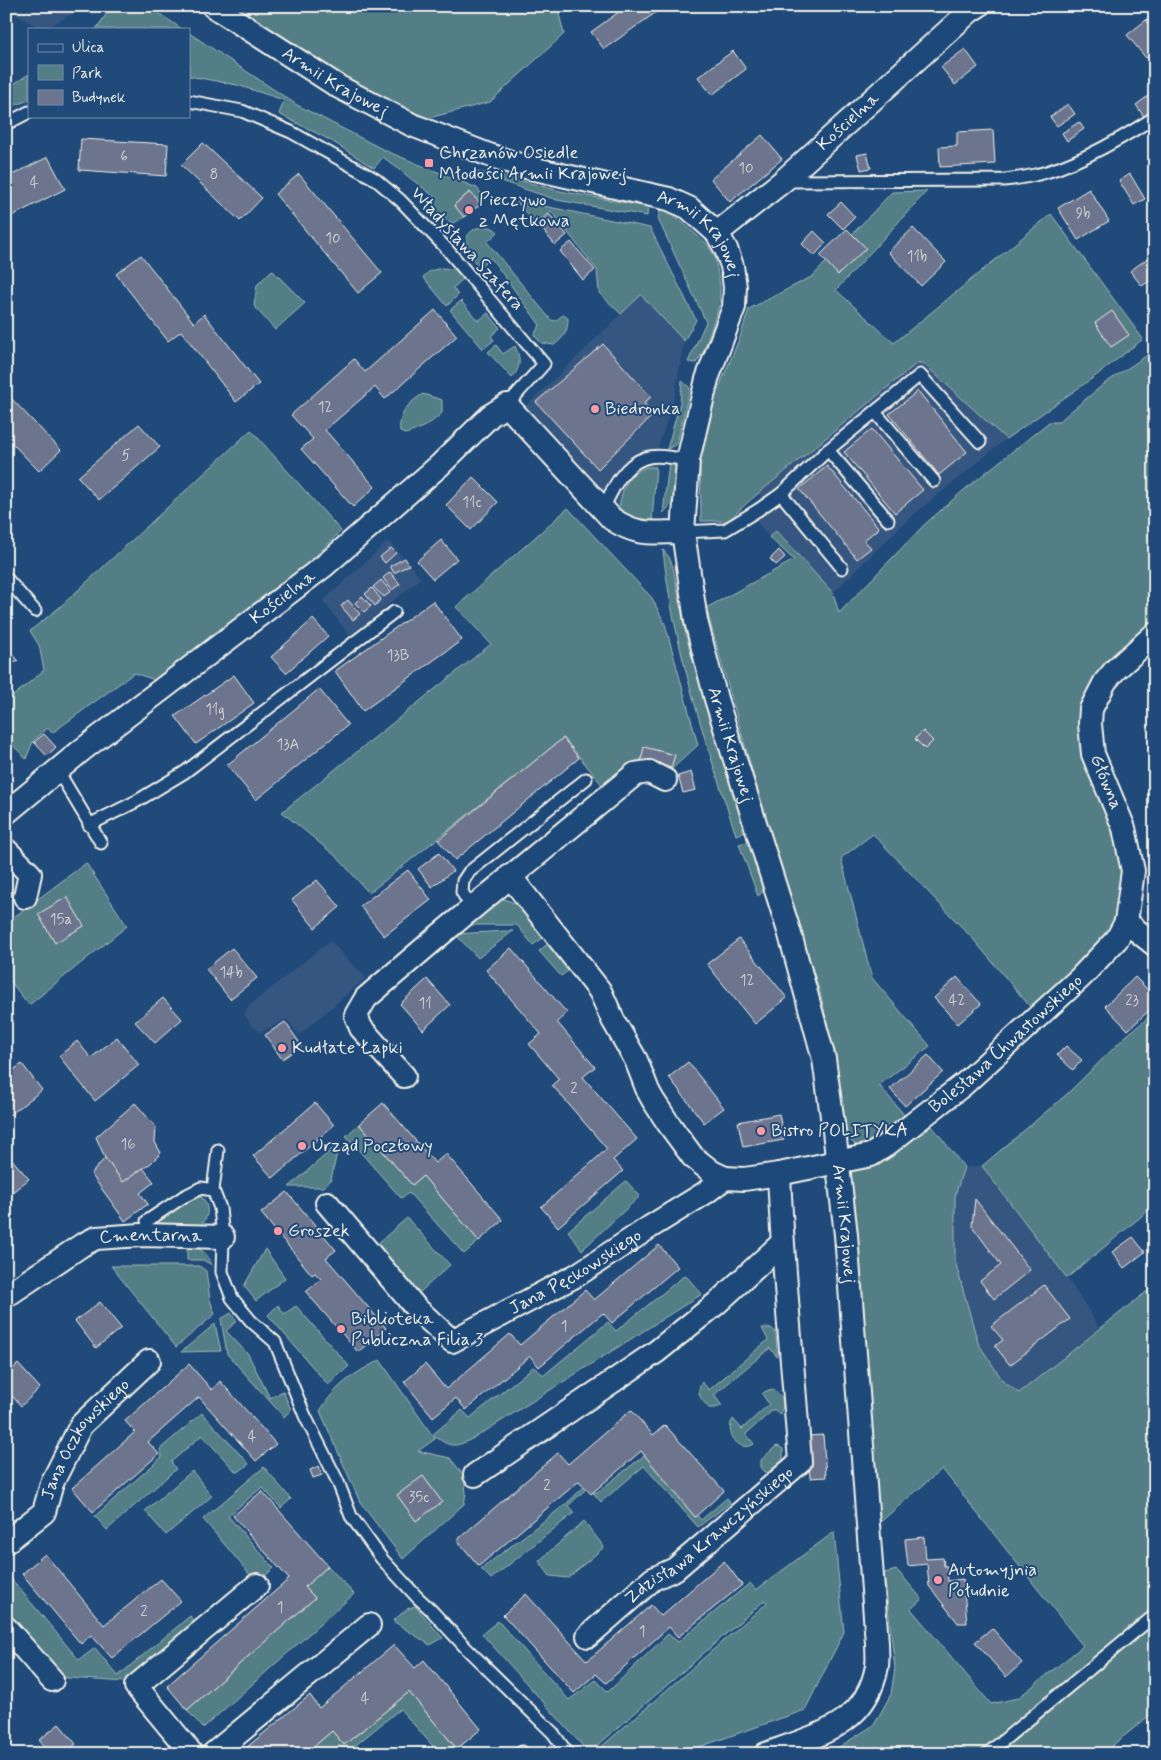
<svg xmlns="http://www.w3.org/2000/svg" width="1161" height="1760" viewBox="0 0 1161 1760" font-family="Mynerve,sans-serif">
<rect width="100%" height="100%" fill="#1f4a7a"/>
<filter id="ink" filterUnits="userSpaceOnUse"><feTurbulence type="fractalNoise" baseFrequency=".02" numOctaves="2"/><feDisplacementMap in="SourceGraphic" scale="10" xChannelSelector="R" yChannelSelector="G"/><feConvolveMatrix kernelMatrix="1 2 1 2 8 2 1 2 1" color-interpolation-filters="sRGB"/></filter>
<g filter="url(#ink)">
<g fill="#365780">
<polygon points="6,6 86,6 45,29 41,29 6,9"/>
<polygon points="641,295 684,341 674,399 658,447 656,467 648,467 620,497 619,510 596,488 525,407"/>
<polygon points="917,363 923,363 1006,439 907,520 833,593 777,531 769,537 758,523 760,493"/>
<polygon points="388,541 421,578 350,636 323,601"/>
<polygon points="330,941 366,978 299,1035 287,1019 260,1032 250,1024 244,1013 251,1004"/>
<polygon points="982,1166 1067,1278 1086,1306 1099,1328 1019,1393 1003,1381 978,1343 955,1261 955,1196 964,1167"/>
</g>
<g fill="#537e86" stroke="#a4b8b7">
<polygon points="112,6 148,6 182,29 96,29"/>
<polygon points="231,6 557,6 564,34 490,102 429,118 358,93"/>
<polygon points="189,33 297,105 386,151 477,188 482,195 479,202 470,192 454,205 464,217 453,223 426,211 436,198 383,157 374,168 330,140 279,114 284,100 237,85 189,76"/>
<polygon points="29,74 29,100 18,104 6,111 6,89"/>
<polygon points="474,172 500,175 560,191 648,207 647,216 557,200"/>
<polygon points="927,191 836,290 894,343 1051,214 1143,339 1097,375 1006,439 923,363 917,363 748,502 728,521 701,521 700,459 717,392 740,337 749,309 813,276 892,192"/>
<polygon points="517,202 549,207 650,228 696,320 684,341 641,295 621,314 599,293 597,270 551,211 535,224"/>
<polygon points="660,210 681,221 708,245 715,257 720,285 720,303 703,353 696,363 688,362 706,322 658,219"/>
<path d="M485,226L493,228L498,232L487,242L551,320L555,321L563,315L568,318C568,331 565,337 554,345L541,343L534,335L540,325L491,258L479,268C467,252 456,231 485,226Z"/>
<polygon points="441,268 456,269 463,279 453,288 458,295 447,306 423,277 430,271"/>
<polygon points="272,270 305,303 275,330 254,306 257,285"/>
<polygon points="461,301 478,321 488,313 500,328 491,336 494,340 483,349 450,310"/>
<path d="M496,345L503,354L515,346C521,359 521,367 512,378L488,352Z"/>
<polygon points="1155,350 1155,627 1089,699 1124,855 1117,927 1032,1009 973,939 873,834 841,858 872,978 930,1046 879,1085 905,1116 877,1140 864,1147 855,1145 847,1137 834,1052 821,996 765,816 706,608 794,560 769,537 776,531 833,593 839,613 924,525 964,490 1049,422 1058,422 1104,384"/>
<polygon points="682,381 690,388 677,444 667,449 680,403"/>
<path d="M423,394L442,400V413C431,424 419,430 405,434L400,432C398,414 409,402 423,394Z"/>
<polygon points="251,430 341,531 287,584 155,680 134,673 52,733 48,728 33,741 26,759 6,738 6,702 44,670 39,645 30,631 61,606"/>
<path d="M669,462L676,466C675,484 678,501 663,513Z"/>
<path d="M648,467H656L652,522L638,521L619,510C621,491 627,472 648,467Z"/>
<polygon points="568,508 652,598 665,624 698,745 672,769 637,760 603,786 564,738 369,893 338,858 282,812 491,644 456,607"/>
<path d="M663,550L669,557L673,567L686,635L704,701L746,831L736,835C706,744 673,645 663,550Z"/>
<polygon points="755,840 765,890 758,896 739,844"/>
<polygon points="86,863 127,926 29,1005 6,976 6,923"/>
<path d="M504,899C523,904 534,921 547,935L533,945L517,925H464L499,900Z"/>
<polygon points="506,931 513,931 478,958 455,934"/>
<polygon points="550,942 572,968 561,976 539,951"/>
<polygon points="1155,1012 1155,1205 1067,1278 982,1166 1066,1095 1126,1036"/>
<polygon points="929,1122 964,1167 955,1196 955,1261 978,1343 1003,1381 1019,1393 1155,1285 1155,1384 1146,1391 1155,1402 1155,1711 1102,1754 818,1754 839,1747 874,1725 891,1694 895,1668 884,1573 897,1570 922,1599 911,1609 991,1704 1018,1698 1083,1646 942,1469 878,1524 851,1171 865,1167"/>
<polygon points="359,1124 412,1185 423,1176 479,1241 464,1254 409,1193 401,1198 346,1136"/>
<polygon points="339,1143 331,1180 323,1187 289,1187"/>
<polygon points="626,1181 640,1196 582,1250 568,1231"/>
<path d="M194,1196L202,1197C210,1207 209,1218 199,1227L139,1229Z"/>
<polygon points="407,1218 450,1265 419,1293 377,1244"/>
<path d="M187,1245C199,1248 208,1252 212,1265L203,1260H187Z"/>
<polygon points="265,1249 285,1278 256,1301 244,1286"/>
<polygon points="111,1266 199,1266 206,1271 210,1300 215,1314 176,1347"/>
<path d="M685,1275L702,1294L476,1437C455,1447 453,1449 434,1436L435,1439L418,1451L450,1458L464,1476L466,1493L464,1504L403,1559L360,1502L320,1411C336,1385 353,1374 380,1360L432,1435L462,1410L470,1418L533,1367L544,1375L608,1322L616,1331Z"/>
<polygon points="278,1305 284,1314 296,1306 349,1366 328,1385 268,1315"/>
<polygon points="231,1313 237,1321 226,1331 248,1354 270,1398 283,1391 291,1410 284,1417 227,1354 221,1319"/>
<polygon points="215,1324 221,1351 181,1352"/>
<path d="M762,1328H771L776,1332L777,1357L770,1348L714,1395L722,1406L715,1408H709C701,1399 695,1393 702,1382L709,1390L768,1340Z"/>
<path d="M772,1390C783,1394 786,1405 779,1415L774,1409L746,1434L754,1444C739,1454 724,1432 733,1419L742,1429L769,1404L762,1394L766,1391Z"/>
<polygon points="202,1413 249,1464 237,1473 202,1435 171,1462 176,1469 107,1530 95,1516 162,1457 160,1449"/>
<polygon points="778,1446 783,1449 783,1463 770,1473 765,1472 761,1467 761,1460 775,1447"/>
<polygon points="645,1455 701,1520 727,1498 730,1503 698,1527 644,1466 601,1502 588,1487 569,1505 574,1513 491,1579 481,1569 566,1504 587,1484 596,1493"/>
<polygon points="264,1467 291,1499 281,1508 262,1487 228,1516 274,1568 257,1583 203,1519"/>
<polygon points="192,1471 212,1496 166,1535 145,1511"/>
<polygon points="584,1521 604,1547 568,1578 550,1576 539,1561"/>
<polygon points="834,1532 844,1632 805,1710 702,1746 686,1754 593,1754 767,1603 765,1600 589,1753 482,1634 498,1621 569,1700 596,1680 608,1692 668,1634 678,1642 750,1583 756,1590"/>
<polygon points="328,1566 354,1594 203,1728 187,1710 315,1598 305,1587"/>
<polygon points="8,1575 79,1660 95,1648 118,1676 190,1616 196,1624 125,1682 55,1677 6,1618 6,1577"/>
<polygon points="415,1606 443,1638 430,1645 393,1621 407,1609"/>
<polygon points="409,1692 457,1749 450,1754 440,1754 400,1709 346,1753 339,1745 328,1754 305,1754 332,1731 344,1745"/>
</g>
<g fill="#6d758e" stroke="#f4f1e8">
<polygon points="627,6 665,6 604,49 591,32"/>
<polygon points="1150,17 1155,23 1155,51 1146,58 1127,35"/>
<polygon points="965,49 978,67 955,85 941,67"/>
<polygon points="733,51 746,69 712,95 698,77"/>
<polygon points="1155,91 1155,111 1145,118 1136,105"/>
<polygon points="1068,104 1075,114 1057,126 1050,117"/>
<polygon points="1079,122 1084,129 1067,141 1062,133"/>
<polygon points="993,130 995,164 940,167 939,147 957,146 957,132"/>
<polygon points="762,135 782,159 730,202 711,179"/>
<polygon points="81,139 168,144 166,176 79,170"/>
<polygon points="203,143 262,198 240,221 181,165"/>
<polygon points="867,153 871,168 861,170 857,155"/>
<polygon points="48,157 65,189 6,219 6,178"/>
<polygon points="299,174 382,273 358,293 275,194"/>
<polygon points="1130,174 1145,199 1134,205 1119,181"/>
<polygon points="1089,189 1109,221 1078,240 1058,208"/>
<polygon points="470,192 481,204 464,217 454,205"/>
<polygon points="841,202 855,217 843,229 828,214"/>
<polygon points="549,214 567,235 555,245 538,224"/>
<polygon points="913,228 946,262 921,286 888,252"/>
<polygon points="847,229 866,248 838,275 820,255"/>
<polygon points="814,231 826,243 814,256 802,244"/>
<polygon points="571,242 595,270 583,280 560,251"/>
<polygon points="1155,253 1155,277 1142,286 1130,271"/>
<polygon points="141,255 194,323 204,314 259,384 236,402 181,331 168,341 116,274"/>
<polygon points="435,310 457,336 385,399 375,387 325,430 375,487 353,507 301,449 313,439 291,415 354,359 365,372"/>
<polygon points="1112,311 1129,335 1111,347 1095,323"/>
<polygon points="603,344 651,397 644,403 654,414 598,469 536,402"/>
<polygon points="918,391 967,452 939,475 889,414"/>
<polygon points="6,393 61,450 39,471 6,437"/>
<polygon points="139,424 160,447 99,500 78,477"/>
<polygon points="872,429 923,490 895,513 844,452"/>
<polygon points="827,466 879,528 864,540 871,548 857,559 799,489"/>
<polygon points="473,477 498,502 471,530 446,505"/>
<polygon points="441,540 457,559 433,579 417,561"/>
<polygon points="391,548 396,553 385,563 380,557"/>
<polygon points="779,550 785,557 776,565 770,559"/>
<polygon points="405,558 409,565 394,573 390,566"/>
<polygon points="390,572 400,584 392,590 383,578"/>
<polygon points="381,580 391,592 384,597 373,587"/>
<polygon points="372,588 381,599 375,606 365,594"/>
<polygon points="362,596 371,606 364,612 355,603"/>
<polygon points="348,600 360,614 353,620 341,606"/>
<polygon points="433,601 462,640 363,711 335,671"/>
<polygon points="313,619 328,636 286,673 271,657"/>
<polygon points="6,647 18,660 6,669"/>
<polygon points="234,675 254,703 196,744 175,716"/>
<polygon points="319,689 348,725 256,800 227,765"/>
<polygon points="923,731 933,741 925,749 915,739"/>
<polygon points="44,734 56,747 47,756 34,742"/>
<polygon points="563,738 579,758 455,860 438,840"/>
<polygon points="644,747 675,755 671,768 641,760"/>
<polygon points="691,772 696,790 683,793 678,776"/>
<polygon points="439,853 453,871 432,887 418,869"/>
<polygon points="408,870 431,900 384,936 360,906"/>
<polygon points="317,880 340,907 315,928 292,900"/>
<polygon points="6,889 13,897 6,903"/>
<polygon points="67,897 84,926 55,943 38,914"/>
<polygon points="739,939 787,998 755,1024 707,964"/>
<polygon points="232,948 257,978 230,999 206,969"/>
<polygon points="511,948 567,1013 557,1022 595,1067 583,1077 637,1139 613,1160 623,1171 558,1227 541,1207 607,1149 552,1085 559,1079 529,1044 541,1034 486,970"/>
<polygon points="957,977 981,1004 958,1024 934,998"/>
<polygon points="1135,977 1155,997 1155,1005 1128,1030 1105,1006"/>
<polygon points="427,979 450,1005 423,1030 400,1004"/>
<polygon points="163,998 182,1019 155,1043 135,1022"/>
<polygon points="285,1022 302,1046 282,1059 265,1035"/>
<polygon points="117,1037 139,1065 95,1101 59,1056 77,1041 91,1058"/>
<polygon points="1066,1046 1082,1060 1073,1070 1057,1055"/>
<polygon points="928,1055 943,1072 905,1106 890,1089"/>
<polygon points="688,1062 724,1108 704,1123 669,1077"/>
<polygon points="22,1064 42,1090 10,1115 6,1110 6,1075"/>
<polygon points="135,1103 156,1127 155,1142 161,1153 150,1164 123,1182 105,1158 96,1137"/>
<polygon points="315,1103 334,1125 273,1178 253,1156"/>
<polygon points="383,1103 435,1163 446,1154 503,1220 479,1241 423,1176 412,1185 359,1124"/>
<polygon points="779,1114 784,1140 743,1147 738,1122"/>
<polygon points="9,1156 29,1179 6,1197 6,1159"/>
<polygon points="105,1158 123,1182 143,1168 154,1182 140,1193 148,1204 125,1221 91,1174"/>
<polygon points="287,1192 336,1250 326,1258 386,1328 358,1352 306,1292 321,1279 315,1273 312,1275 261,1213"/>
<polygon points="975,1199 1030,1270 994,1299 980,1281 1001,1265 972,1226"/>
<polygon points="1133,1237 1145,1252 1124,1268 1112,1252"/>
<polygon points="659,1245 678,1267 612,1323 603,1313 539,1367 530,1356 466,1410 456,1398 433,1417 404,1382 425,1364 446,1389 510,1334 520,1345 585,1290 594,1300"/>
<polygon points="1044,1285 1070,1319 1010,1365 995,1346 1003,1340 991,1326"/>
<polygon points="100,1302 121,1328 96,1348 75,1321"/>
<polygon points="18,1364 40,1388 21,1406 6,1389 6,1375"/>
<polygon points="189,1364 212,1390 220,1381 276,1444 256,1461 199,1397 148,1442 159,1454 93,1512 72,1488 135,1432 125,1421"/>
<polygon points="631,1410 653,1435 665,1425 724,1491 695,1517 641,1451 591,1494 579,1481 479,1566 457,1540 558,1453 568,1464"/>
<polygon points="823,1435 826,1477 810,1478 807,1436"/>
<polygon points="319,1466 322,1475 313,1478 310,1470"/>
<polygon points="423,1476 442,1502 416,1521 397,1495"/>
<polygon points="262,1491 328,1566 305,1587 315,1598 187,1710 167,1686 289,1579 233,1516"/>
<polygon points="924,1537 926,1559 943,1558 944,1566 947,1566 948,1581 963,1579 967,1623 958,1623 929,1586 927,1564 908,1566 905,1539"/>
<polygon points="45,1554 104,1625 161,1579 181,1601 112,1658 91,1635 81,1644 22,1574"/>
<polygon points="724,1561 742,1585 678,1637 669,1627 606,1683 596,1674 574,1693 503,1615 526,1594 587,1661 651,1605 661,1616"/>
<polygon points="992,1628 1022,1663 1006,1677 975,1642"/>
<polygon points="394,1645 415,1668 424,1660 481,1729 457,1749 409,1692 344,1745 332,1731 305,1754 243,1754 241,1752 310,1695 319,1708"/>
<polygon points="59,1724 76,1744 64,1754 50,1754 39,1740"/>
<polygon points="1155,1736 1155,1752 1147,1742"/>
</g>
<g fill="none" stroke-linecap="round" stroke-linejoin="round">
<defs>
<g id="service">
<polyline points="189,101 242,111 291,132 375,179 400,200 446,248 544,364 507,405"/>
<polyline points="6,124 29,112"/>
<path d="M786,181L1004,180C1014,179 1025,177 1035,175C1075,166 1121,139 1155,117"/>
<polyline points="875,412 934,481"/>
<polyline points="828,450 888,520"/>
<polyline points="781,494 842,568"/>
<path d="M603,509C612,490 623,465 645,458C658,454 674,458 688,460"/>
<polyline points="683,532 725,530 758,510 781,494 828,450 920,375 980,442"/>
<polyline points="6,578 35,611"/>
<polyline points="58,771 101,843"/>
<polyline points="89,825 137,801 185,772 394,612"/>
<polyline points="472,908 462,892 463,881 469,872 586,779"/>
<polyline points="213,1190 218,1150"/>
<polyline points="147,1221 183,1197 201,1188 213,1190 220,1208 223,1237 222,1272 232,1298 251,1321 275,1342 305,1416 338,1482 351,1516 382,1559 417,1597 431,1610 466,1648 553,1733 568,1754"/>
<polyline points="522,1752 523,1754"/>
<polyline points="987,1754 1155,1615"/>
</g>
<g id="minor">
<path id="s1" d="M213,6L339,87L412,125L489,155L526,167L669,199L689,208L717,233L726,249L732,266L735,287L734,307L707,379L688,460L683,532L696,621L716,699L789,931L824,1059L834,1131L846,1235L877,1643C877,1650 878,1658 877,1666C867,1726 815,1736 766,1754"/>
<path id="s2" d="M717,233L783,181L970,11L978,6"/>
<path id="s3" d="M6,813L82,750L324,566L440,465L491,415L507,405L612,519C639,537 652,532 683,532"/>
<polyline points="6,850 30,874 25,897"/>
<path id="s4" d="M510,876L600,991L613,1020L636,1060L648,1091L653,1100L668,1123L693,1157L712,1172L725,1178L744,1179L779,1174L871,1155L885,1146L964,1084L1080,978L1117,939L1126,922L1133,871L1124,828L1093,754L1090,724L1091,709L1105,682L1115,670L1155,634"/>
<polyline points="1126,922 1155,945"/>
<polyline points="404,1076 361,1028 356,1015 366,998 435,939 635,774 649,772 665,780"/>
<path id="s5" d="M327,1203L416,1308L452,1341L577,1275L650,1227L705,1193L725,1178"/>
<path id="s6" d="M6,1296L82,1245L96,1238L141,1235L223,1237"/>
<polyline points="475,1475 656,1352 717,1303 782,1243"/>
<path id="s7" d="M6,1542L44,1512L52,1483L81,1425L149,1361"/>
<polyline points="6,1628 52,1680"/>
<path id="s8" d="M588,1636L653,1579L675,1569L800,1462C793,1366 783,1270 779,1174"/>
<polyline points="192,1754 136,1686 257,1585"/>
<polyline points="213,1754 369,1625"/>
</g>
</defs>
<use href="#service" stroke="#f4f1e8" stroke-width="15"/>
<use href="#minor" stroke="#f4f1e8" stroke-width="26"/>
<use href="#service" stroke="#1f4a7a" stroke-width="11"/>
<use href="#minor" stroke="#1f4a7a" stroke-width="22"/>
</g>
</g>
<g fill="#ff9aa2" stroke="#1f4a7a" stroke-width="2">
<rect x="424" y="158" width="10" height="10" rx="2.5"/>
<circle cx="469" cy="210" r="5"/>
<circle cx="595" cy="409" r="5"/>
<circle cx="282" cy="1048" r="5"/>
<circle cx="761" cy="1131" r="5"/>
<circle cx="302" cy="1146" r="5"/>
<circle cx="278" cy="1231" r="5"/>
<circle cx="341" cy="1329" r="5"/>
<circle cx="938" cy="1580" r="5"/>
</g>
<g text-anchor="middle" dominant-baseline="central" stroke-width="4" stroke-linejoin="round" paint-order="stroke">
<g font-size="15" fill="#d2d2d2">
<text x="124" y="157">6</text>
<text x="746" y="169">10</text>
<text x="214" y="175">8</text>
<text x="34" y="183">4</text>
<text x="1083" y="214">9b</text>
<text x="333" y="239">10</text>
<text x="917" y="257">11b</text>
<text x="325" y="408">12</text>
<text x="126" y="456">5</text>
<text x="472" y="503">11c</text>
<text x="398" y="656">13B</text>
<text x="215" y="710">11g</text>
<text x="288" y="745">13A</text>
<text x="61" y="920">15a</text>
<text x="231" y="973">14b</text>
<text x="747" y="981">12</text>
<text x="957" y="1001">42</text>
<text x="1132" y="1001">23</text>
<text x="425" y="1004">11</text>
<text x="574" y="1089">2</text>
<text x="128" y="1145">16</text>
<text x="564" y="1327">1</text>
<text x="252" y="1437">4</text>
<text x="547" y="1486">2</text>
<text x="419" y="1498">35c</text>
<text x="280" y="1608">1</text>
<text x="144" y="1612">2</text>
<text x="642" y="1632">1</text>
<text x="365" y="1699">4</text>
</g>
<g font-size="18" fill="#f4f1e8" stroke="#1f4a7a">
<text stroke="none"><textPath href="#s1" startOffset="144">Armii Krajowej</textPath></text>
<text stroke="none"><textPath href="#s2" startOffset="172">Kościelna</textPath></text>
<text stroke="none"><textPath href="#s1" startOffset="548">Armii Krajowej</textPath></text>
<text transform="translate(467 249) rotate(48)">Władysława Szafera</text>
<text stroke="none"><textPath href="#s3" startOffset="351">Kościelna</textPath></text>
<text stroke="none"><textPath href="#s1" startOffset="1088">Armii Krajowej</textPath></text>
<text transform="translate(1106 782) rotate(68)">Główna</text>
<text stroke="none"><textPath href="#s4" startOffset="699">Bolesława Chwastowskiego</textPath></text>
<text stroke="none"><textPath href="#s1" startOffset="1582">Armii Krajowej</textPath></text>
<text stroke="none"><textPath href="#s6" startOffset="162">Cmentarna</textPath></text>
<text stroke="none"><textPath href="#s5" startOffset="328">Jana Pęckowskiego</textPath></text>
<text stroke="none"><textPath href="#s7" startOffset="134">Jana Oczkowskiego</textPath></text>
<text stroke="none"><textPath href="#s8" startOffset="158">Zdzisława Krawczyńskiego</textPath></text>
</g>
<g font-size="18" fill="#f4f1e8" stroke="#1f4a7a" text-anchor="start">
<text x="439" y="153">Chrzanów Osiedle<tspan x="439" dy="21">Młodości Armii Krajowej</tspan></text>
<text x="479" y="200">Pieczywo<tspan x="479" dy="21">z Mętkowa</tspan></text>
<text x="605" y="409">Biedronka</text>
<text x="292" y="1048">Kudłate Łapki</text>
<text x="771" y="1131">Bistro POLITYKA</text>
<text x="312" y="1146">Urząd Pocztowy</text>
<text x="288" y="1231">Groszek</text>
<text x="351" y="1319">Biblioteka<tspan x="351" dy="21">Publiczna Filia 3</tspan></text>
<text x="948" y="1570">Automyjnia<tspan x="948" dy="21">Południe</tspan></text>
</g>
</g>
<rect width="1161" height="1760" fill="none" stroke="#1f4a7a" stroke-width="25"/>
<rect x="12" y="12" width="1136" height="1735" fill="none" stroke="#f4f1e8" stroke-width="2" filter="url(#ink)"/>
<rect x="28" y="28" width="162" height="90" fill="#1f4a7a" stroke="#748da6"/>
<rect x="38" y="44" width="25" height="8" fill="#1f4a7a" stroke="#748da6"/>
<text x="72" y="52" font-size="15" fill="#f4f1e8">Ulica</text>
<rect x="38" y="65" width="25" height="15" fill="#537e86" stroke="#748da6"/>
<text x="72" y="78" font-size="15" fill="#f4f1e8">Park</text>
<rect x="38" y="90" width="25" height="15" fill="#6d758e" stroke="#748da6"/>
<text x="72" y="102" font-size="15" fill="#f4f1e8">Budynek</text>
</svg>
